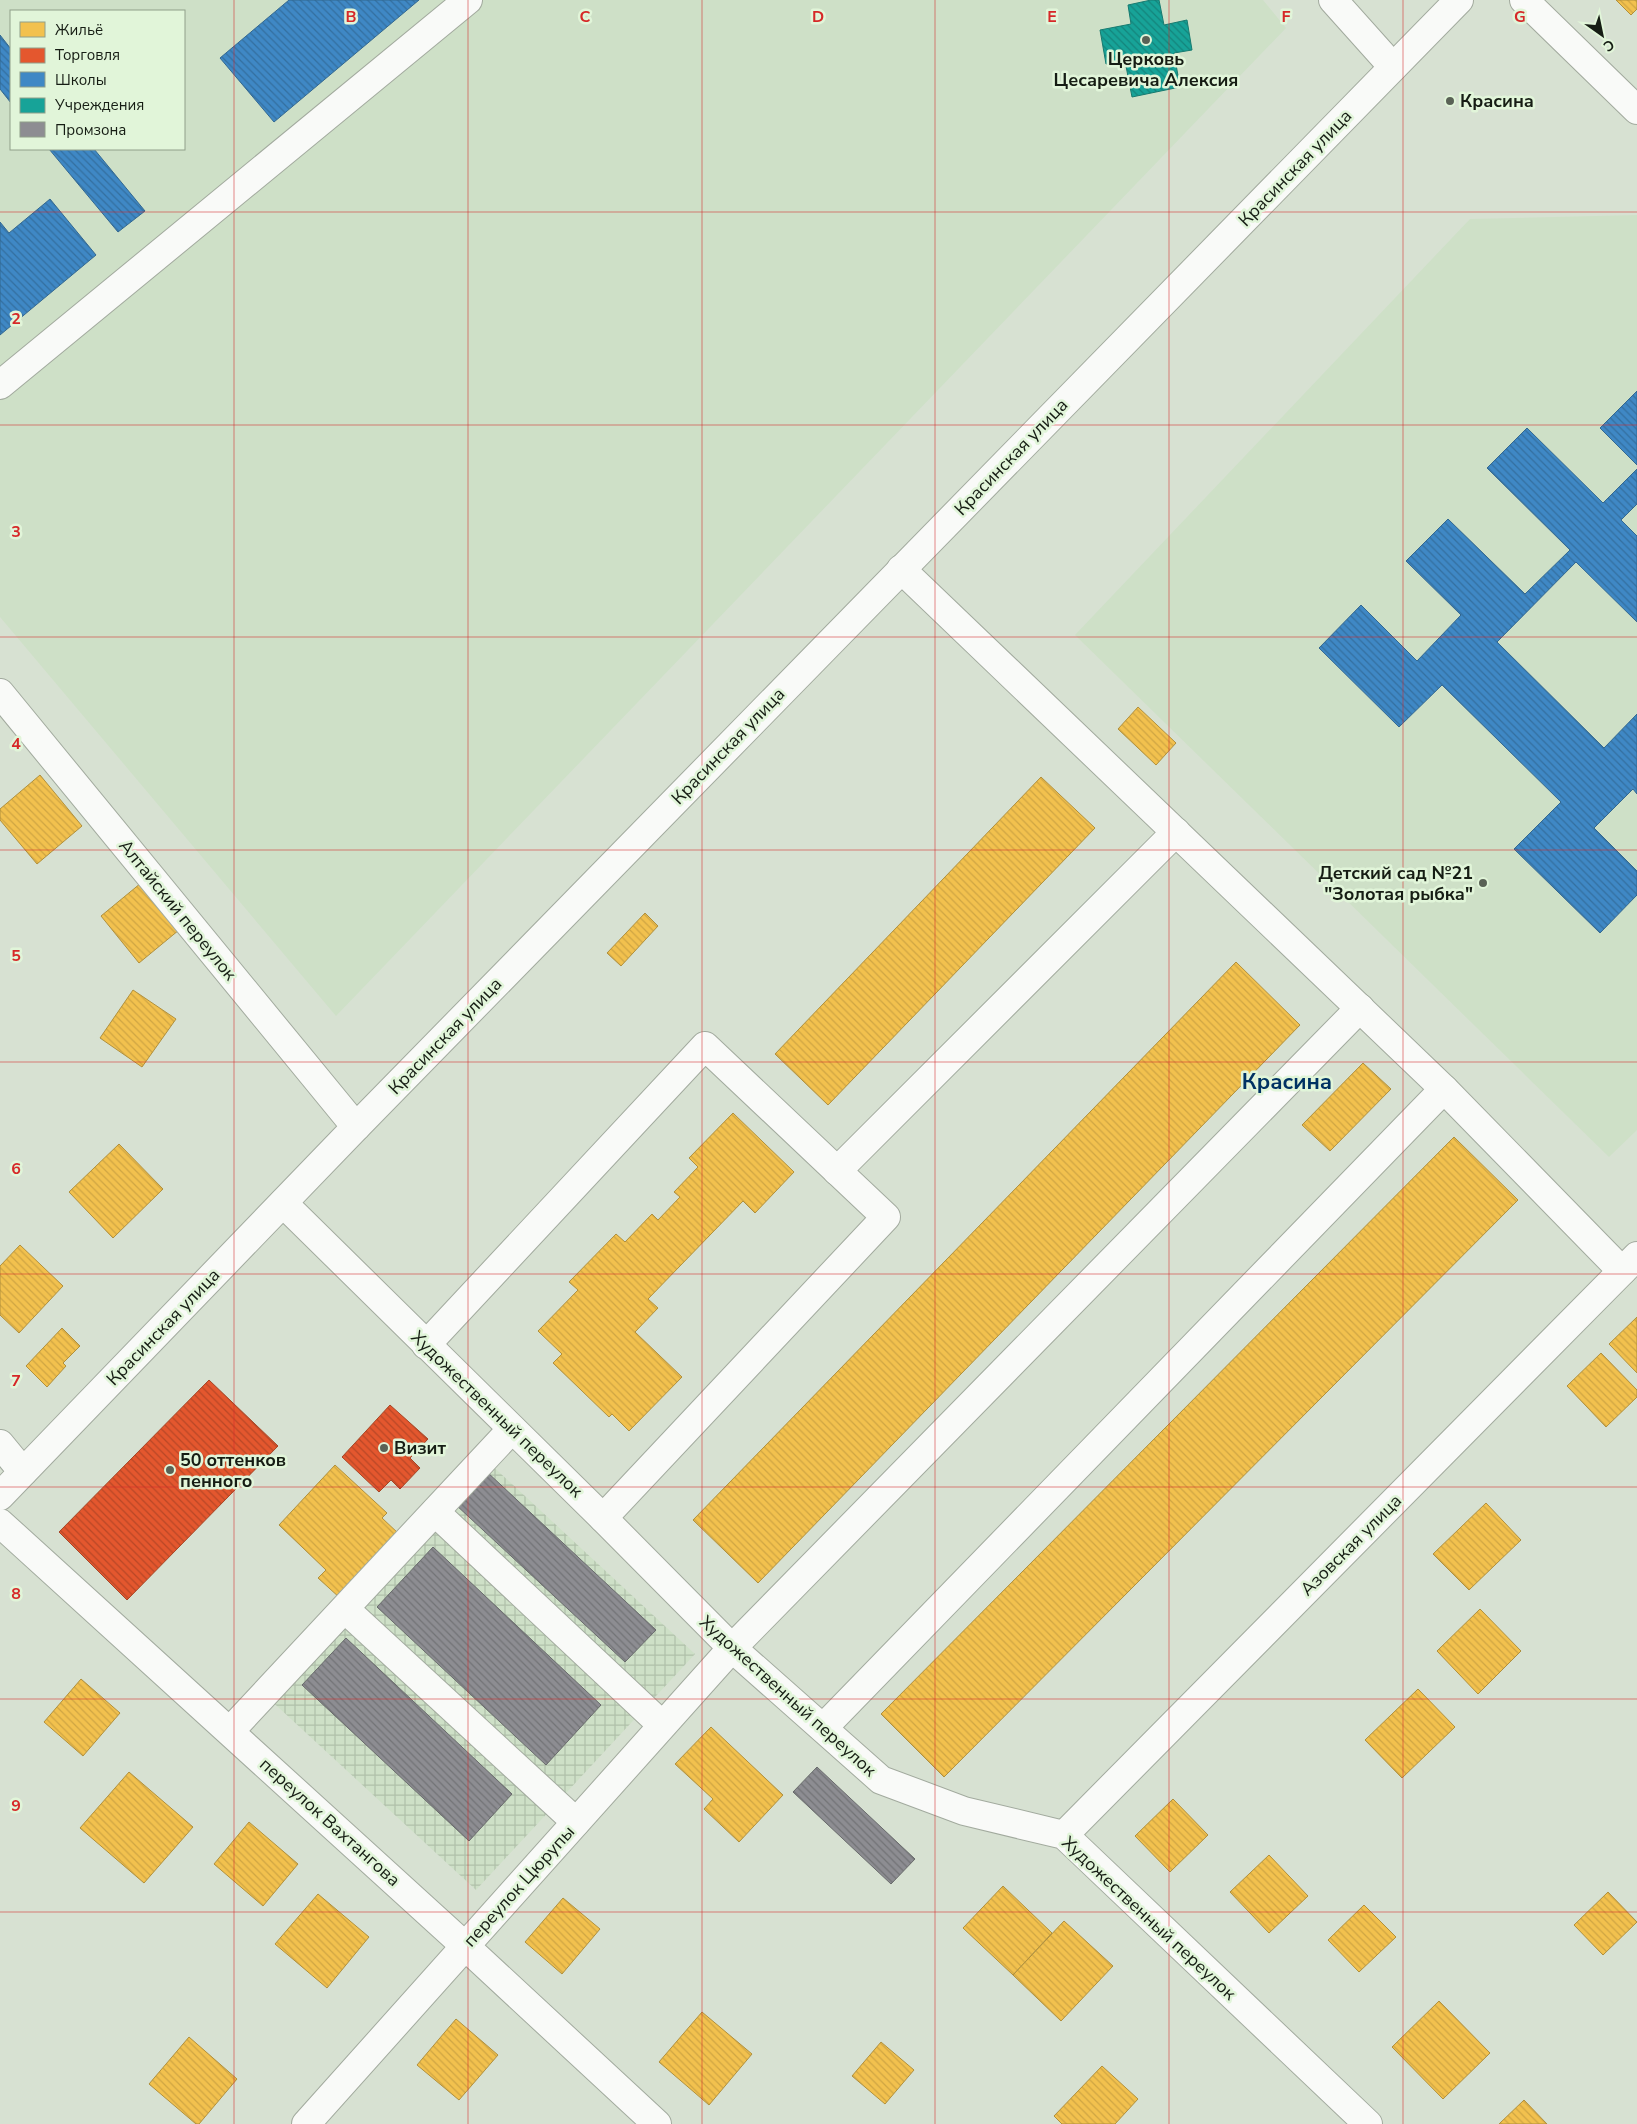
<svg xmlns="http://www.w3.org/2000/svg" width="1637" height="2124" viewBox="0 0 1637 2124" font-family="'Nunito Sans',sans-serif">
<defs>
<pattern id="industrial-grid" width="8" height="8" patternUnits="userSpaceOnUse" patternTransform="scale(1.25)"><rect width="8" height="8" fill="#cee0c7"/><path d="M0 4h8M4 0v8" fill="none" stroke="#b0c0aa"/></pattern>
<pattern id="homes-back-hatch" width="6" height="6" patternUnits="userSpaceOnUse" patternTransform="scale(1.25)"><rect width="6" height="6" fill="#f2c14e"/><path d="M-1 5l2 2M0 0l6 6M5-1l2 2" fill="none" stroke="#cfa543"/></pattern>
<pattern id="shops-back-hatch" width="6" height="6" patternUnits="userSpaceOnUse" patternTransform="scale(1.25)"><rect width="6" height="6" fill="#e4572e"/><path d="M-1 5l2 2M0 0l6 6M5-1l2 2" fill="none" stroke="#b84726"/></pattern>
<pattern id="schools-back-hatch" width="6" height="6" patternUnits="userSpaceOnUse" patternTransform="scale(1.25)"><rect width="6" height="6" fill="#3f88c5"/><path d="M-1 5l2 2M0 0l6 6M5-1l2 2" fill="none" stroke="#346f9f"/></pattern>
<pattern id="public-back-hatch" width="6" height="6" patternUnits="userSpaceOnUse" patternTransform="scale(1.25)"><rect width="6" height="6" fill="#17a398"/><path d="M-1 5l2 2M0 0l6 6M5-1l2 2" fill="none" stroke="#14847b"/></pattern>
<pattern id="industry-back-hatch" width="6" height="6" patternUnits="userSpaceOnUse" patternTransform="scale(1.25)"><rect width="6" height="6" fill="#8d8d92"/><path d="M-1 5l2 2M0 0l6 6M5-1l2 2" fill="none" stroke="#727376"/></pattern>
</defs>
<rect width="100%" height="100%" fill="#d7e1d2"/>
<g fill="#cee0c7" fill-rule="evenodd">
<path d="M0,0H1263L1286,28L336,1016L0,617ZM11,11H184V149H11Z"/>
<polygon points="1637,215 1637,1130 1609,1157 1075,635 1470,219"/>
</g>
<polygon fill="url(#industrial-grid)" points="485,1459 695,1654 476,1890 265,1695"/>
<g fill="url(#homes-back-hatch)" stroke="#b0903d">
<polygon points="1616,0 1637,0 1637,9 1631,15"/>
<polygon points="1138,707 1176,743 1156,765 1118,729"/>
<polygon points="40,775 82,826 37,864 0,820 0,809"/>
<polygon points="1041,777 1095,828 828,1105 775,1054"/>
<polygon points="141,883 179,930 139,963 101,916"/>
<polygon points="645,913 658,926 621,966 607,953"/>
<polygon points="1236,962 1300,1025 758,1583 693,1520"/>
<polygon points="133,990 176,1019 142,1067 100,1038"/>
<polygon points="1363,1063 1391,1089 1330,1151 1302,1125"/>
<polygon points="733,1113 794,1172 755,1213 743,1201 648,1299 658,1308 635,1332 682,1377 629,1431 612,1414 609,1417 553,1363 562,1354 538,1331 578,1290 569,1282 616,1234 625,1242 652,1214 658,1220 680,1197 674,1192 698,1167 689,1158"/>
<polygon points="1454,1137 1518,1200 944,1777 881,1714"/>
<polygon points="119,1144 163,1189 113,1238 69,1192"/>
<polygon points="20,1245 63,1286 19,1333 0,1315 0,1266"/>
<polygon points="1637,1317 1637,1373 1609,1344"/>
<polygon points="62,1328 80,1346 63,1363 66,1366 47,1387 26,1366"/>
<polygon points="1601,1353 1637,1390 1637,1397 1606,1427 1567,1386"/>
<polygon points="335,1465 387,1513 382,1518 399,1534 340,1598 318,1578 326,1570 279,1525"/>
<polygon points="1486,1503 1521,1540 1469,1590 1433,1554"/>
<polygon points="1480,1609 1521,1651 1478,1694 1437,1651"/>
<polygon points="81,1679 120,1713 83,1756 44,1722"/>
<polygon points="1418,1689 1455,1727 1402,1778 1365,1740"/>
<polygon points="711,1727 783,1795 739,1842 704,1809 713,1799 675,1764"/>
<polygon points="129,1772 193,1827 144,1883 80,1828"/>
<polygon points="1173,1799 1208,1835 1170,1872 1135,1836"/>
<polygon points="249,1822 298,1864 263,1906 214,1864"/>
<polygon points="1269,1855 1308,1896 1269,1933 1230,1892"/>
<polygon points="1003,1886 1052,1933 1013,1975 963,1928"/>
<polygon points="1608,1892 1637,1922 1603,1955 1574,1925"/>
<polygon points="318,1894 369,1937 327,1988 275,1944"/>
<polygon points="563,1898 600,1929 562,1974 525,1942"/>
<polygon points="1364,1905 1396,1937 1359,1972 1328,1940"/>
<polygon points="1064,1921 1113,1966 1061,2021 1013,1975"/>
<polygon points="1439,2001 1490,2053 1443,2099 1392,2047"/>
<polygon points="702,2012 752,2054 709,2105 659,2062"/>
<polygon points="456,2019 498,2055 459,2100 417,2065"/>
<polygon points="189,2037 237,2079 199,2124 196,2124 149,2084"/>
<polygon points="881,2042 914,2070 885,2104 852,2076"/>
<polygon points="1102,2066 1138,2099 1115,2124 1062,2124 1054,2116"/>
<polygon points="1524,2100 1547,2124 1499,2124"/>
</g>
<g fill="url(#shops-back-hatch)" stroke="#a64626">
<polygon points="209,1380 278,1446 127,1600 59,1532"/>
<polygon points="390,1405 428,1439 410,1458 420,1468 400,1489 391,1480 379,1492 342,1457"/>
</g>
<g fill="url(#schools-back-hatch)" stroke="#336890">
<polygon points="289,0 419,0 274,122 220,58"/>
<polygon points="0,35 11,49 11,103 0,89"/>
<polygon points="49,149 94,149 145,211 118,232"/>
<polygon points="50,199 96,255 0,335 0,222 9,233"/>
<polygon points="1637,391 1637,465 1600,428"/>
<polygon points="1527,428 1603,503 1637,469 1637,504 1621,520 1637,536 1637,622 1576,562 1497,642 1604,748 1637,714 1637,794 1633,789 1594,828 1637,871 1637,895 1600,933 1514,849 1561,802 1442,685 1399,727 1319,648 1361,605 1417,661 1461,615 1406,561 1448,519 1525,594 1570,550 1487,468"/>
</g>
<polygon fill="url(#public-back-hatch)" stroke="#177b70" points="1151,0 1159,0 1164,25 1187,20 1192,50 1174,53 1180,87 1132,97 1125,61 1106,64 1100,30 1131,24 1128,5"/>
<g fill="url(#industry-back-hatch)" stroke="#696b6c">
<polygon points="486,1471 656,1630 625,1662 455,1504"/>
<polygon points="433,1547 601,1705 546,1765 377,1607"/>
<polygon points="346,1638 512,1794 469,1841 302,1685"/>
<polygon points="817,1767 915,1859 891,1884 793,1792"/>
</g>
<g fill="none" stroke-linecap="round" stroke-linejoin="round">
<defs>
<g id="minor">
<polyline points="1333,0 1393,67"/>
<polyline points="1524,0 1637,110"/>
<polyline points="0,385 468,0"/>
<polyline points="901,569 1444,1089 1622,1271"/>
<polyline points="0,693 356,1127"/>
<polyline points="837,1171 1176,832"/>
<polyline points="283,1203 603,1518 732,1648 881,1780 964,1811 1064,1835 1368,2124"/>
<polyline points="426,1345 705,1046 886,1217 603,1518"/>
<polyline points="0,1444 23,1472"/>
<polyline points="435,1512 662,1725"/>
<polyline points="0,1523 465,1946 657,2124"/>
<polyline points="345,1609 576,1822"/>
<polyline points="823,1728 1444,1089"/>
<polyline points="230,1731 512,1429"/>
<polyline points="1064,1835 1637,1256"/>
<polyline points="306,2124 732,1648 1360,1008"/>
</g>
<polyline id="major" points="0,1496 356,1127 1459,0"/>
</defs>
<use href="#minor" stroke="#a2aa9e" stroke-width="30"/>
<use href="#major" stroke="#a2aa9e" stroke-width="30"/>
<use href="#minor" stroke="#f9faf8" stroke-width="28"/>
<use href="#major" stroke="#f9faf8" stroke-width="28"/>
</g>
<path fill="none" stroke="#d62828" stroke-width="1" stroke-opacity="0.55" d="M234,0V2124M468,0V2124M702,0V2124M935,0V2124M1169,0V2124M1403,0V2124M0,212H1637M0,425H1637M0,637H1637M0,850H1637M0,1062H1637M0,1274H1637M0,1487H1637M0,1699H1637M0,1912H1637"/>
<g fill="#5a6256" stroke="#e1f5d9" stroke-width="2">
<circle cx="1146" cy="40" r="5"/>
<circle cx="1450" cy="101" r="5"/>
<circle cx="1483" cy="883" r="5"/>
<circle cx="384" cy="1448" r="5"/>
<circle cx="170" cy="1470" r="5"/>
</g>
<g text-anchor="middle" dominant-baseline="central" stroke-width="5" stroke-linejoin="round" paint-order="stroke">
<g font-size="18" font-weight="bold" fill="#161d14" stroke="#e1f5d9" text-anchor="start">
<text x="1146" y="59" text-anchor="middle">Церковь<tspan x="1146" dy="21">Цесаревича Алексия</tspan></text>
<text x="1460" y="101">Красина</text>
<text x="1473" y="873" text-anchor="end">Детский сад №21<tspan x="1473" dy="21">"Золотая рыбка"</tspan></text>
<text x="394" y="1448">Визит</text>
<text x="180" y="1460">50 оттенков<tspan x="180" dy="21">пенного</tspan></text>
</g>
<g font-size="18" fill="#161d14" stroke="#e1f5d9">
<text transform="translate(1295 168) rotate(-46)">Красинская улица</text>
<text transform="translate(1011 457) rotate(-46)">Красинская улица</text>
<text transform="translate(728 746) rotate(-46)">Красинская улица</text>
<text transform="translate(178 910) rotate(51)">Алтайский переулок</text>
<text transform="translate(445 1036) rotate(-46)">Красинская улица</text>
<text transform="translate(163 1327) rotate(-46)">Красинская улица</text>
<text transform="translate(497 1414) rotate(44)">Художественный переулок</text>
<text transform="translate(1351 1545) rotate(-45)">Азовская улица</text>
<text transform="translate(788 1696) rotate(42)">Художественный переулок</text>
<text transform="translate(330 1822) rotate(42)">переулок Вахтангова</text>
<text transform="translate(519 1886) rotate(-48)">переулок Цюрупы</text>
<text transform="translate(1149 1918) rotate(43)">Художественный переулок</text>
</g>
<g font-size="22" font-weight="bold" fill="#003263" stroke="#e1f5d9">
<text x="1287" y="1082">Красина</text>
</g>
</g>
<g font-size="16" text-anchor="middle" font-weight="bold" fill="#d62828" stroke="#e1f5d9" stroke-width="5" stroke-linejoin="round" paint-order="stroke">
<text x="351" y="22">B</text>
<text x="585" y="22">C</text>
<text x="818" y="22">D</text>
<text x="1052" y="22">E</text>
<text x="1286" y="22">F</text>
<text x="1520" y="22">G</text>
<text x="16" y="324">2</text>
<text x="16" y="537">3</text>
<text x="16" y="749">4</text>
<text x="16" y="961">5</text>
<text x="16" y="1174">6</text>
<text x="16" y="1386">7</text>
<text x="16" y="1599">8</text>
<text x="16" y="1811">9</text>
</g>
<rect x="10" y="10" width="175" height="140" fill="#e1f5d9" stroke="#909f8a"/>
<rect x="20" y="22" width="25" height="15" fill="#f2c14e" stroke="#909f8a"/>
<text x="55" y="35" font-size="15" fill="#161d14">Жильё</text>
<rect x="20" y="48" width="25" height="15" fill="#e4572e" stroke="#909f8a"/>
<text x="55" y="60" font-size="15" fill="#161d14">Торговля</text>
<rect x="20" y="72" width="25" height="15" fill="#3f88c5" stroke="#909f8a"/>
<text x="55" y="85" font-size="15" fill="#161d14">Школы</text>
<rect x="20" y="98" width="25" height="15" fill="#17a398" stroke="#909f8a"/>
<text x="55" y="110" font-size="15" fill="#161d14">Учреждения</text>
<rect x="20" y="122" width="25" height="15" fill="#8d8d92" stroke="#909f8a"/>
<text x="55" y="135" font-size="15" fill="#161d14">Промзона</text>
<g transform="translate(1602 35) rotate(147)" stroke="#e1f5d9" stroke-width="4" paint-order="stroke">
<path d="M0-4L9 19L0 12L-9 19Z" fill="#161d14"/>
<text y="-8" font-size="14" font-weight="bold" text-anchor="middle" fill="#161d14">С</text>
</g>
</svg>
